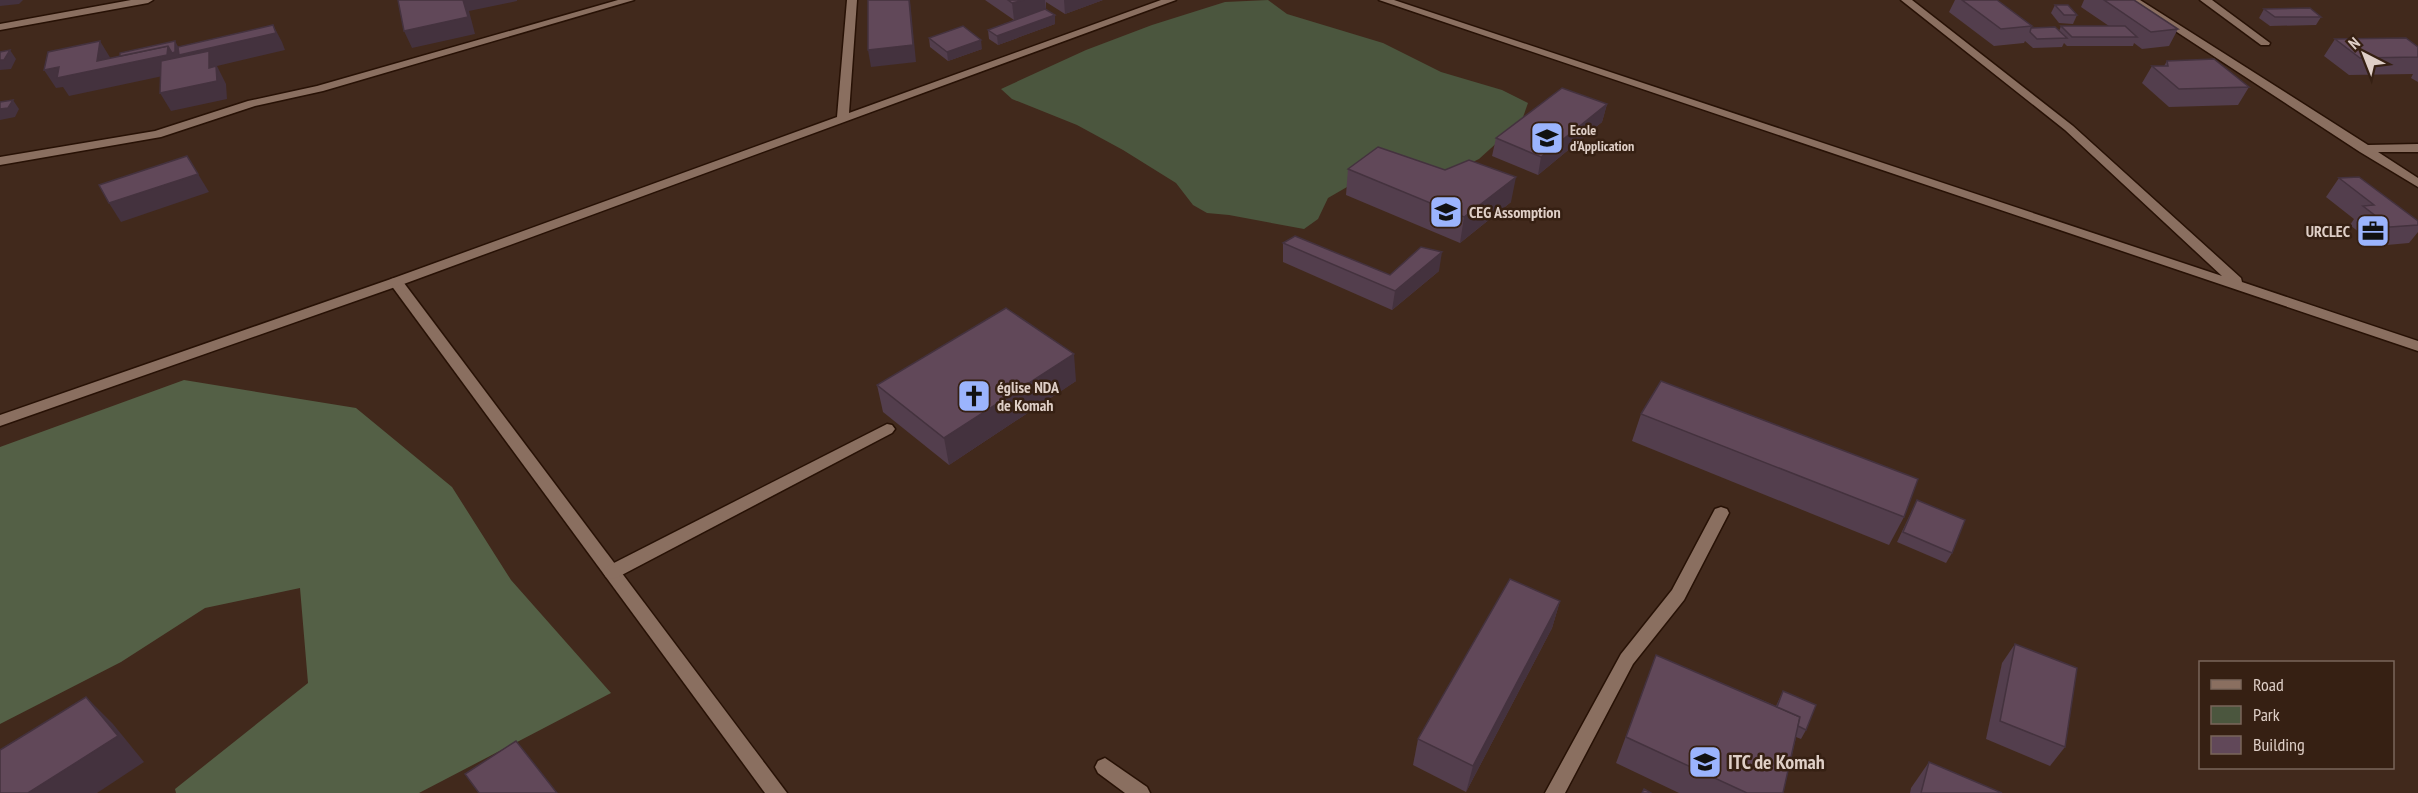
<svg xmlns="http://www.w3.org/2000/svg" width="2418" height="793" viewBox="0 0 2418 793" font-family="'PT Sans Narrow',sans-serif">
<rect width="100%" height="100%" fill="#41291c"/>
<polygon fill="#4b563e" points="1268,0 1287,14 1383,43 1441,72 1502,90 1528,103 1522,120 1479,159 1444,176 1347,187 1328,198 1318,219 1304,229 1229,215 1207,213 1193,205 1176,183 1123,150 1077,125 1012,99 1001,89 1086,50 1152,25 1225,2"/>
<polygon fill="#546046" points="184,380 356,408 452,487 511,580 611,693 419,793 176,793 175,789 308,683 300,588 205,608 121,662 0,724 0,447"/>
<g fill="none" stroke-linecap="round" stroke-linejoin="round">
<defs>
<polygon id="lane" points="396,278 401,279 787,793 765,793 391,285 389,282 391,279"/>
<g id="street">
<polygon points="131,0 153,0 148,3 0,30 0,24"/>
<polygon points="618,0 634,0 323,91 255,106 161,137 0,165 0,157 155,131 248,101 317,86"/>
<polygon points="847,0 857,0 849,113 1161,0 1176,0 401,285 0,426 0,415 391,279 837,117"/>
<polygon points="1379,0 1394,0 2222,276 2065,130 1901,0 1912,0 2073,126 2241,278 2242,282 2418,341 2418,351"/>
<polygon points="2128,0 2140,0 2368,145 2418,144 2418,152 2378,152 2418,178 2418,187 2360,152"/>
<polygon points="2200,0 2212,0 2270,43 2269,45 2261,45"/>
<polygon points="887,424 892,425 895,429 892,433 618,577 612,579 606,577 603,572 606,567"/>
<polygon points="1721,507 1727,509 1729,513 1684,600 1633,664 1565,793 1545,793 1621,654 1672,590 1715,509"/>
<polygon points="1105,758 1147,787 1150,793 1125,793 1098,773 1095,767 1098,761"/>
</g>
</defs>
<use href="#lane" stroke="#271105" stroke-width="3"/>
<use href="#street" stroke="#271105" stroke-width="3"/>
<use href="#lane" fill="#8a6f60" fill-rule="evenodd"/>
<use href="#street" fill="#8a6f60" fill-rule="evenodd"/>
</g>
<g fill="#533e4d">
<polygon points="985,0 1103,0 1065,14 1046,2 1046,10 1055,15 1055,24 998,45 989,39 988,30 1014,20"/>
<polygon points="1955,0 1997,0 2032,26 2031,28 2059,31 2061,26 2109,26 2081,7 2084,0 2134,0 2178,29 2169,46 2142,49 2134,43 2133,46 2067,46 2064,43 2062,47 2033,48 2025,41 2024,43 1994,46 1949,12"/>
<polygon points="2055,5 2077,15 2073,24 2059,23 2051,13"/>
<polygon points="2264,9 2321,17 2316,25 2270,26 2259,18"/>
<polygon points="929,38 982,49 948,61 930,47"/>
<polygon points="2335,39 2418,47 2418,82 2411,78 2413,74 2349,75 2324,56"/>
<polygon points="2167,61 2249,87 2238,105 2169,107 2142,83 2152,66 2164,66"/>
<polygon points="1607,104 1602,122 1538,175 1492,156 1496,138"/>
<polygon points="1348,169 1511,202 1460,243 1346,195"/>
<polygon points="2339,178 2418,221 2418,232 2409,243 2376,246 2350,225 2354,219 2326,197"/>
<polygon points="1283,243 1390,275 1439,271 1392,310 1283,262"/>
<polygon points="1076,381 949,465 883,412 877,385"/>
<polygon points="1641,414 1904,517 1889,545 1632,441"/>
<polygon points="1917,500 1952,553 1946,563 1897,542"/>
<polygon points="1560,601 1552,628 1466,792 1413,765 1418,739"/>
<polygon points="2015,644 2065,747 2050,766 1986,739 2002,663"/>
<polygon points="1656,655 1776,706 1783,691 1806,730 1801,739 1796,737 1783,793 1679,793 1616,763"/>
<polygon points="1929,762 2002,793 1910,793 1911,788"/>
</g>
<g fill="#44323e">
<polygon points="0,0 23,0 19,4 0,6"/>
<polygon points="463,0 517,0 517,1 469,11 475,34 412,48 404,31"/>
<polygon points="909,0 910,0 916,62 871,67 868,50"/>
<polygon points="1024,0 1045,0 1046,10 1014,20 1012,3"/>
<polygon points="1064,0 1103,0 1065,14"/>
<polygon points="1055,15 1055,24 998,45 997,36"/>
<polygon points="273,25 282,42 285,50 217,66 226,84 227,99 171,111 160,93 190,73 180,57 181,61 177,73 69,96 63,87 56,88 44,70 97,61 100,41 111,59 168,46 175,41 180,50"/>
<polygon points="981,40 982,49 948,61 947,52"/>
<polygon points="10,50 16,59 11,69 0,70 0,60"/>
<polygon points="13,100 19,109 15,117 0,120 0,109"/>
<polygon points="1607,104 1602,122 1538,175 1541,157"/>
<polygon points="198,174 209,192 121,222 109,203"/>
<polygon points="1516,177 1511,202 1460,243 1464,217"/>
<polygon points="1442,252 1439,271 1392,310 1395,291"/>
<polygon points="1074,354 1076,381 949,465 944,438"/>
<polygon points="1560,601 1552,628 1466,792 1473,766"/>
<polygon points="86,697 113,724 144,762 97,793 28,793"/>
</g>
<g fill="#614859" stroke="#44323e" stroke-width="1.5">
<polygon points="398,0 463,0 468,17 404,31"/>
<polygon points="868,0 909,0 913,45 868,50"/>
<polygon points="1008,0 1024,0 1012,3"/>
<polygon points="1962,0 1997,0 2032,26 2001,29"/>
<polygon points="2104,0 2134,0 2178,29 2151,32"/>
<polygon points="2055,5 2068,5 2077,15 2064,15"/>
<polygon points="2310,8 2321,17 2275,17 2264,9"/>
<polygon points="1045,9 1055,15 997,36 988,30"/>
<polygon points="273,25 276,33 179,55 178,47"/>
<polygon points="963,26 981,40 947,52 929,38"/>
<polygon points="2061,26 2125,26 2137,37 2072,37"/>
<polygon points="2055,27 2067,38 2037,39 2030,32 2031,28"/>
<polygon points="2406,38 2418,47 2418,57 2360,58 2335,39"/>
<polygon points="100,41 97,61 168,46 167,55 57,78 59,67 44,70 48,52"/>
<polygon points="175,41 175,52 172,53 168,46 120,56 120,53"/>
<polygon points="10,50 4,60 0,60 0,52"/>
<polygon points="209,51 209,68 216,66 217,81 160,93 161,61"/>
<polygon points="2214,59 2249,87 2179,89 2152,66 2168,66 2167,61"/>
<polygon points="1562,88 1607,104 1541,157 1496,138"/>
<polygon points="13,100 8,108 0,109 0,102"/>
<polygon points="1378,147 1445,170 1469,160 1516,177 1464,217 1348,169"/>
<polygon points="187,156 198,174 109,203 99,185"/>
<polygon points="2359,177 2418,221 2418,225 2390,227 2363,206 2374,205 2339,178"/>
<polygon points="1295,236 1390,275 1421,247 1442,252 1395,291 1283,243"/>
<polygon points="1006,308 1074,354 944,438 877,385"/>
<polygon points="1661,381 1918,479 1904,517 1641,414"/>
<polygon points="1917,500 1965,520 1952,553 1903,532"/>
<polygon points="1510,579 1560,601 1473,766 1418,739"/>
<polygon points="2015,644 2077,668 2065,747 2000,721"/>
<polygon points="1656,655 1800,717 1783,793 1747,793 1626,737"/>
<polygon points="1783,691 1816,705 1806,730 1798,726 1800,717 1777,707"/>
<polygon points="86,697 118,736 28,793 0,793 0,750"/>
<polygon points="516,741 557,793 479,793 465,774"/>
<polygon points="1929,762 2002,793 1921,793"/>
<polygon points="1644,789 1651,793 1642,793"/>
</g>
<defs>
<symbol id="university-square" viewBox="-11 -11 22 22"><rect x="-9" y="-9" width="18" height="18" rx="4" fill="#9bb4fd" stroke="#362013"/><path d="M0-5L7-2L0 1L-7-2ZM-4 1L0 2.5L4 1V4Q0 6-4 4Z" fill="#111"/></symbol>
<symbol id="school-square" viewBox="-11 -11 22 22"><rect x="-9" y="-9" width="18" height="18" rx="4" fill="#9bb4fd" stroke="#362013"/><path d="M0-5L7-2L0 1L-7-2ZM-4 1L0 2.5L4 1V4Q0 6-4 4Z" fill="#111"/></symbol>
<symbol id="office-square" viewBox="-11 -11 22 22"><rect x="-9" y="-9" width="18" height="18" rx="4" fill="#9bb4fd" stroke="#362013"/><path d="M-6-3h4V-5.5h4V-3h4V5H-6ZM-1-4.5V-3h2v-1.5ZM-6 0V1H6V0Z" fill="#111"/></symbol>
<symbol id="church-square" viewBox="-11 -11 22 22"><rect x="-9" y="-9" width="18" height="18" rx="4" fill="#9bb4fd" stroke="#362013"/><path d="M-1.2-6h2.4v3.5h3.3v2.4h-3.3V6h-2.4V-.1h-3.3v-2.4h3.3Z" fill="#111"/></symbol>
</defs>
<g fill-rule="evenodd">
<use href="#university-square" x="1528" y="119" width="38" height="38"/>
<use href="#school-square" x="1427" y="193" width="38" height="38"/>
<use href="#office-square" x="2354" y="212" width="38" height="38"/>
<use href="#church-square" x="955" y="377" width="38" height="38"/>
<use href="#school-square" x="1686" y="743" width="38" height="38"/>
</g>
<g text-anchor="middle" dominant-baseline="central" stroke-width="5" stroke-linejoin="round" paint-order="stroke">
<g font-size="14" font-weight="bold" fill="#dfcfc7" stroke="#362013" text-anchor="start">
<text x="1570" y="130">Ecole<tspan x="1570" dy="16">d'Application</tspan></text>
</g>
<g font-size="16" font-weight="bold" fill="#dfcfc7" stroke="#362013" text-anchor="start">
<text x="1469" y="212">CEG Assomption</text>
<text x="2350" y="231" text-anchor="end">URCLEC</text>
<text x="997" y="387">église NDA<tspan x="997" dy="18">de Komah</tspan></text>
</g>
<g font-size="20" font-weight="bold" fill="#dfcfc7" stroke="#362013" text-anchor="start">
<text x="1728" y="762">ITC de Komah</text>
</g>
</g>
<rect x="2199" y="661" width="195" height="108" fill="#362013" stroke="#7a665b" stroke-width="1.5"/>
<rect x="2211" y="680" width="30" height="9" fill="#8a6f60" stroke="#7a665b" stroke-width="1.5"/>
<text x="2253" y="691" font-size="18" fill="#dfcfc7">Road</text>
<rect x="2211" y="706" width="30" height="18" fill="#4b563e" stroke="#7a665b" stroke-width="1.5"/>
<text x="2253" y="721" font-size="18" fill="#dfcfc7">Park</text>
<rect x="2211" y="736" width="30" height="18" fill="#614859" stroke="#7a665b" stroke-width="1.5"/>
<text x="2253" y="751" font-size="18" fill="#dfcfc7">Building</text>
<g transform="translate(2364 54) rotate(318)" stroke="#362013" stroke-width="4.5" paint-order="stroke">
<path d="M0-4.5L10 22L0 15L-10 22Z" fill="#dfcfc7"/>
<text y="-9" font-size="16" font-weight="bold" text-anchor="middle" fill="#dfcfc7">N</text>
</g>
</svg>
